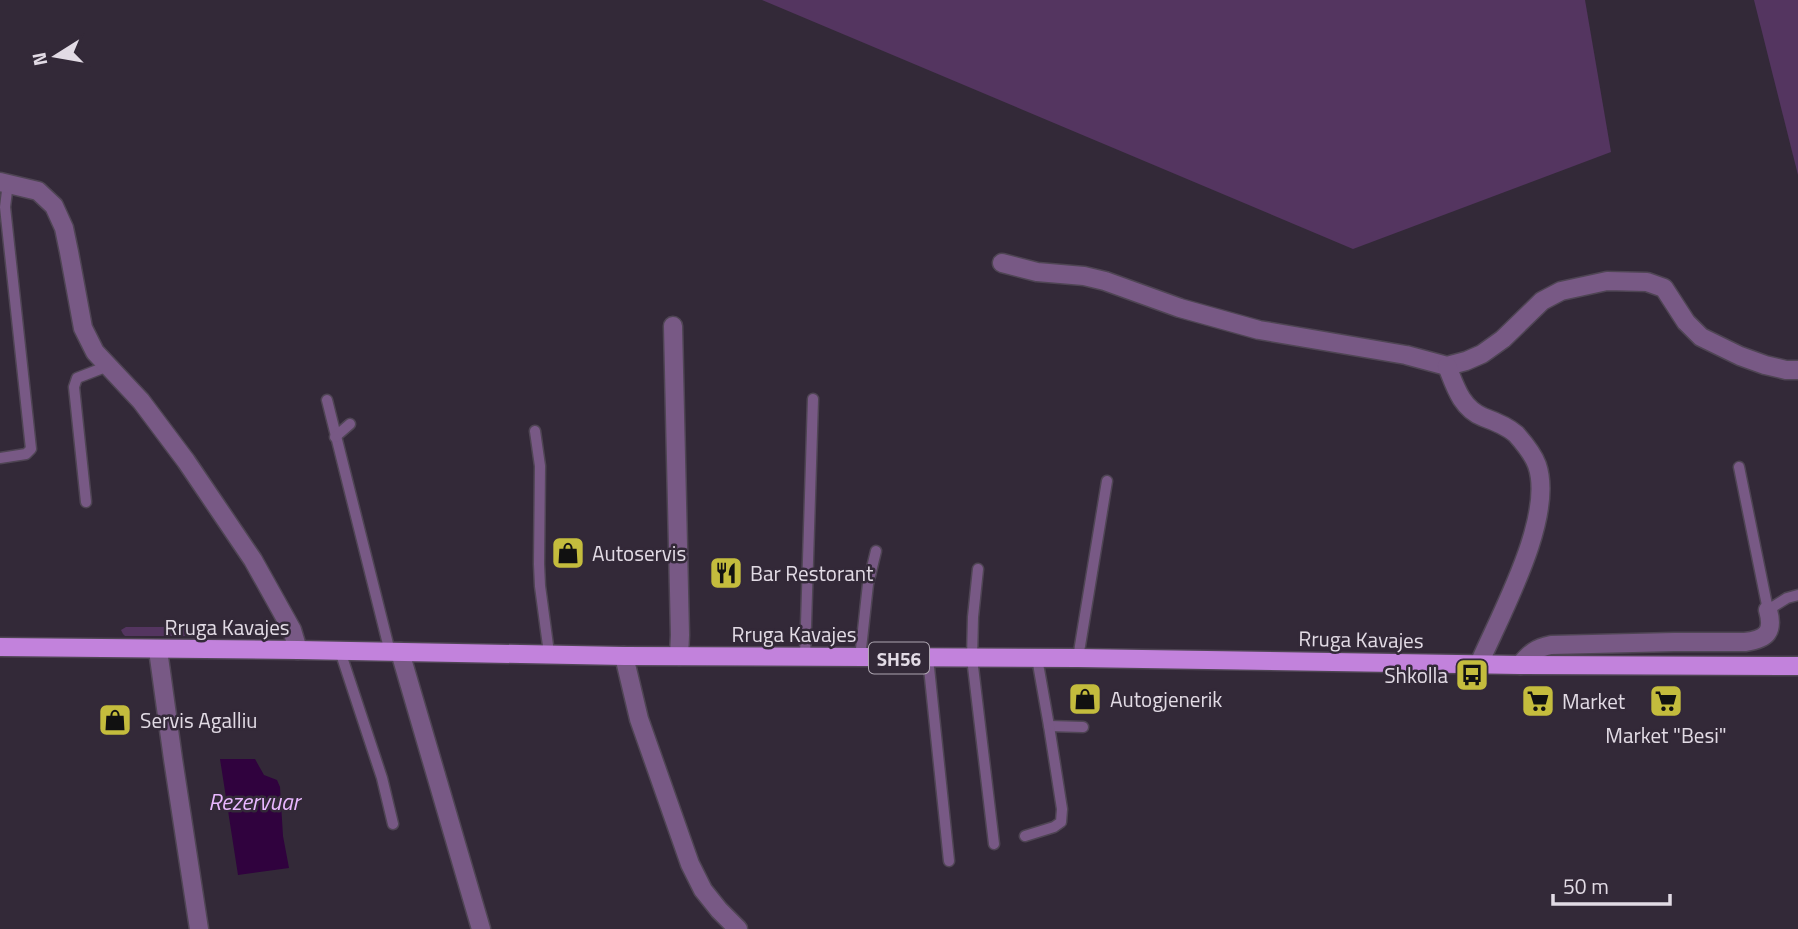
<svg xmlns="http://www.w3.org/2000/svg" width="1798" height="929" viewBox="0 0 1798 929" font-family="'Titillium Web',sans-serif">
<rect width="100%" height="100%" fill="#332938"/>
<g fill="#543560">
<polygon points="762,0 1585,0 1611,152 1353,249"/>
<polygon points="1754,0 1798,0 1798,175"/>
<polygon points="126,627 190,627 194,633 190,636 125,636 123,634 121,630"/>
</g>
<polygon fill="#30023e" points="220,759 255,759 264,775 277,780 280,787 283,836 289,868 238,875"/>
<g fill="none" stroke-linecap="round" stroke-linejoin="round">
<defs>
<g id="lane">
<polyline points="327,400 390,652"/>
<polyline points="535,431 540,466 539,564 540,586 549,653"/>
<polyline points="335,437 350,424"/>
<polyline points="0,458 26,454 31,449 5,207 7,191 13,185"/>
<polyline points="1739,467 1768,610 1787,598 1798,595"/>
<polyline points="86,502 74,387 77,378 108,366"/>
<polyline points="978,569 973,617 972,658 994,844"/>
<polyline points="340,651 382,778 393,824"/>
<polyline points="805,657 813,399"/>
<polyline points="860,658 868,584 876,551"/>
<polyline points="928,658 949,861"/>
<polyline points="1078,658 1107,481"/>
<polyline points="1049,726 1083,727"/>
<polyline points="1025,836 1054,827 1061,822 1062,809 1049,726 1037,658"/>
</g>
<g id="street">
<polyline points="0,182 38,191 54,206 64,228 69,252 83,328 95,352 141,401 186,461 253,560 292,630 298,650"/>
<polyline points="1002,263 1037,272 1084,276 1105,281 1180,308 1259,330 1406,355 1447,366 1466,361 1482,354 1503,339 1542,301 1561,291 1607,281 1647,282 1664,288 1686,322 1701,337 1740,356 1765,365 1786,370 1798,370"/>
<polyline points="673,326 680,635 679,656"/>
<path d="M1447,366C1455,386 1461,408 1483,417C1494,421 1507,426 1516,434C1524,443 1533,454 1537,465C1555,517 1500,615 1479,664"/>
<polyline points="158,650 173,759 199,929"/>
<polyline points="400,652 481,929"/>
<polyline points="624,656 639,719 690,864 703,890 719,910 738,929"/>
<path d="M1520,665C1530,653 1536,648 1551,645L1674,642H1745C1767,639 1774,632 1768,610"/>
</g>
<polyline id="primary" points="0,647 298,650 624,656 1078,658 1520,665 1798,666"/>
</defs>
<use href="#lane" stroke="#4f4554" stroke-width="13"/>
<use href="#street" stroke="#4f4554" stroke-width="21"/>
<use href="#primary" stroke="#4f4554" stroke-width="21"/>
<use href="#lane" stroke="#785985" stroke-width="10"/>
<use href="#street" stroke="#785985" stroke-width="18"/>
<use href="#primary" stroke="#c282dc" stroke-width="18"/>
</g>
<defs>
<symbol id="shop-square" viewBox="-11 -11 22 22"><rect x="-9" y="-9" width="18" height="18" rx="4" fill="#c4bc3d" stroke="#332938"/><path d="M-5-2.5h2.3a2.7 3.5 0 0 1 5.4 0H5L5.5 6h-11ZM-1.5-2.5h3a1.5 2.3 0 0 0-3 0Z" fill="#111"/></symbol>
<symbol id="restaurant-square" viewBox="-11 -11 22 22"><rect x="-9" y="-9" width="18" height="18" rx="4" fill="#c4bc3d" stroke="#332938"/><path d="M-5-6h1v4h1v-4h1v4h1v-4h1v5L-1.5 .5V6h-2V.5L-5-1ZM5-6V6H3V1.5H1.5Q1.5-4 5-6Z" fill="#111"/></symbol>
<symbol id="bus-square" viewBox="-11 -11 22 22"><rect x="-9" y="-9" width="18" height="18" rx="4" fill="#c4bc3d" stroke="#332938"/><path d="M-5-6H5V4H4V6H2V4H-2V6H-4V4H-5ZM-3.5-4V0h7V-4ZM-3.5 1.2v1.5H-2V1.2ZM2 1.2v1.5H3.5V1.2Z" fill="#111"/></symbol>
<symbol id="supermarket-square" viewBox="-11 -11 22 22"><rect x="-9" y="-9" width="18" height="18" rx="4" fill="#c4bc3d" stroke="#332938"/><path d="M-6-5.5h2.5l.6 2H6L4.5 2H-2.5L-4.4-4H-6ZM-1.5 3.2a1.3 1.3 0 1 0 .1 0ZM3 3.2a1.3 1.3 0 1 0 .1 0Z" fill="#111"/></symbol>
</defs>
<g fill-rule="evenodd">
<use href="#shop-square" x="549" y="534" width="38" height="38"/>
<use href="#restaurant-square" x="707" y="554" width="38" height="38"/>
<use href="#bus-square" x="1453" y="656" width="38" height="38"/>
<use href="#shop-square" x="1066" y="680" width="38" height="38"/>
<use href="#supermarket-square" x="1519" y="682" width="38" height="38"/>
<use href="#supermarket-square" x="1647" y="682" width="38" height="38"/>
<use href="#shop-square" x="96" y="701" width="38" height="38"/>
</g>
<g text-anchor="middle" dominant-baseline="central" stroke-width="5" stroke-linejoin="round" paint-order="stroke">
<rect fill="#332938" stroke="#aea6b1" stroke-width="2" x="869" y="642.5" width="60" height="31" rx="5"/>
<g font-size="19" font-weight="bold" fill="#e2dbe5">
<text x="899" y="658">SH56</text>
</g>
<g font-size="21" fill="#e2dbe5" stroke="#332938" text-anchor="start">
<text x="592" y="553">Autoservis</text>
<text x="750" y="573">Bar Restorant</text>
<text x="1448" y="675" text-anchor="end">Shkolla</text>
<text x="1110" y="699">Autogjenerik</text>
<text x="1562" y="701">Market</text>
<text x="140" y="720">Servis Agalliu</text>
<text x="1666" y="735" text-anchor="middle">Market "Besi"</text>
</g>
<g font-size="21" fill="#e2dbe5" stroke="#332938">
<text x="227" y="627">Rruga Kavajes</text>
<text x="794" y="634">Rruga Kavajes</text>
<text transform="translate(1361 639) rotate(1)">Rruga Kavajes</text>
</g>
<g font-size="23" font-style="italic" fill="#e9b7ff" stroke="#332938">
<text x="254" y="801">Rezervuar</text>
</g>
</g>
<g transform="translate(56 56) rotate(259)" stroke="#332938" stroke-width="5" paint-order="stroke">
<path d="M0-5L12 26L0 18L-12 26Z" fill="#e2dbe5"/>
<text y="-10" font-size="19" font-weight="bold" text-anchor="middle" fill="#e2dbe5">N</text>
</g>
<path d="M1553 894v10h117v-10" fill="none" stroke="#e2dbe5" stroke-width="3.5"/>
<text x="1563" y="894" font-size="21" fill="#e2dbe5" stroke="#332938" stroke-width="5" paint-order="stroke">50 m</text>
</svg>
